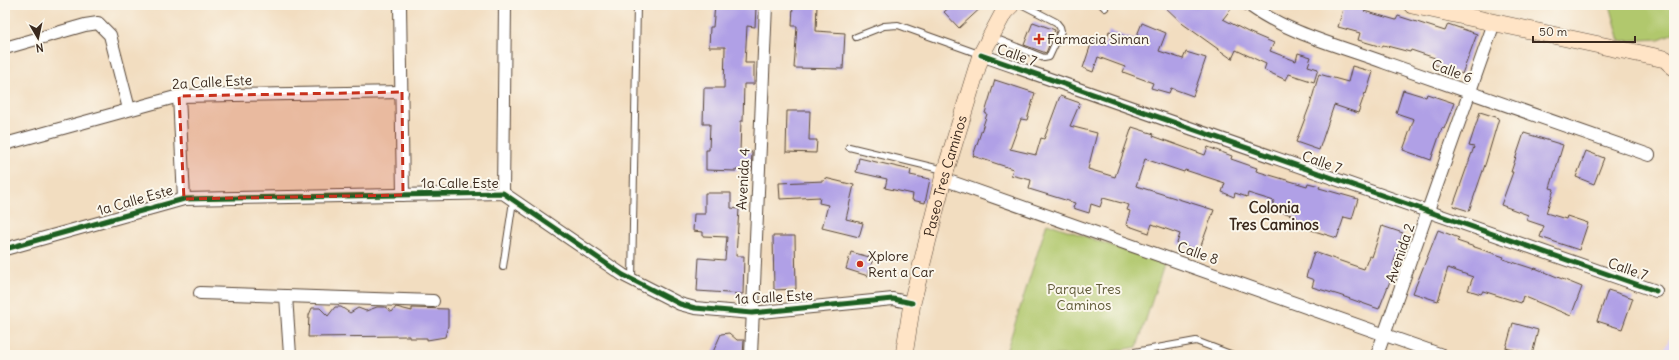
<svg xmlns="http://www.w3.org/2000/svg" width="1679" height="360" viewBox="0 0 1679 360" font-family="Delius,sans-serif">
<rect width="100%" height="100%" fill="#fbf7ec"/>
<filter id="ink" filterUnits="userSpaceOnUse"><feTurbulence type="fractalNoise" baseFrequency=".025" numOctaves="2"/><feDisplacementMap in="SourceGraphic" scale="8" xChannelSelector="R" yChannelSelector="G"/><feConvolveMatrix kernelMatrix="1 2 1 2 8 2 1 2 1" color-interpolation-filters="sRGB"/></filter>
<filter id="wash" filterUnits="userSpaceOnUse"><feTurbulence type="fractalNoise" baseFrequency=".012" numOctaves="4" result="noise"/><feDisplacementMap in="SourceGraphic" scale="16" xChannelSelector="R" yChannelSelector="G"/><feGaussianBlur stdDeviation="0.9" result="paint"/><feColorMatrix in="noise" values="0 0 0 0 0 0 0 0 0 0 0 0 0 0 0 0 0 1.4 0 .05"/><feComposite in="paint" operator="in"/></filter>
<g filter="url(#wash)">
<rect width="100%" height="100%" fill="#f2ddc0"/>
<polygon fill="#e0d4f4" points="1674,325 1674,355 1663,355"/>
<g fill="#b1c86d" stroke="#767946">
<polygon points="1610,5 1674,5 1674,33 1659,39 1620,41"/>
<polygon points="1047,223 1164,264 1137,347 1092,355 1005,355"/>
</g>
<g id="blocks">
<g fill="#b0a0e6">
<polygon points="715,5 756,8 755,27 747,26 745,63 754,63 754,84 744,84 743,121 741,121 740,152 752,152 751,170 736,170 736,171 706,170 706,150 709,150 710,124 703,124 704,88 724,88 725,47 709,47 710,27 713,27"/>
<polygon points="793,5 817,5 816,31 845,33 843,69 794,68 797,26 792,26"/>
<polygon points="952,5 984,5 959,28 944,12"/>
<polygon points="1163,5 1225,5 1231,9 1223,19 1248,32 1274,43 1270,51 1296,61 1298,53 1311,57 1308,66 1318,69 1314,82 1289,74 1286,80 1264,70 1266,64 1236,50 1232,59 1183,24"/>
<polygon points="1344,5 1366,5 1364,11 1396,20 1398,16 1445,31 1448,24 1477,34 1462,74 1433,64 1435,58 1411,50 1410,52 1383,45 1382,47 1358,40 1360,33 1338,27"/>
<polygon points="1033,22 1055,30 1046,53 1024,45"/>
<polygon points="1142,23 1166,33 1159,51 1183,59 1186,52 1206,58 1193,96 1171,88 1169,93 1151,88 1153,83 1123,72 1125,67 1098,57 1093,72 1083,68 1092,41 1105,45 1109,31 1135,40"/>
<polygon points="1352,66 1373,72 1366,94 1365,93 1358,113 1334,105 1319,150 1296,142 1310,105 1319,74 1348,82"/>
<polygon points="995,80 1035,93 1027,120 1021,119 1010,149 1036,155 1041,138 1044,139 1060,96 1080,103 1070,126 1097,133 1088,169 1115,177 1132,127 1154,134 1153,136 1205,155 1208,147 1232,156 1231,159 1257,168 1256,171 1307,186 1308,183 1320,186 1319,188 1358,199 1352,219 1344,217 1337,238 1295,225 1297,217 1271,208 1274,201 1248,193 1247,197 1235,193 1234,197 1222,192 1225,183 1185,170 1184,172 1145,159 1136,186 1214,210 1199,251 1177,243 1180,234 1152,224 1149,233 1126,225 1130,211 1127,210 1129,205 1103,198 1100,207 1091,204 1089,213 1073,208 1075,203 1029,189 1031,180 1011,175 1013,169 973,156 987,114 985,113"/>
<polygon points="1403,90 1426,97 1427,94 1454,103 1444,129 1442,128 1431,160 1403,150 1414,119 1396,113"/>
<polygon points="787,111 810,111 809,140 817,140 816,153 786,152"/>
<polygon points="1480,112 1499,118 1486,162 1469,211 1453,206 1474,147 1469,146"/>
<polygon points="1524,133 1563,145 1550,188 1554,189 1546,213 1566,219 1567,216 1588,223 1579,250 1540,237 1544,226 1526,220 1528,215 1501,205 1513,172 1511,172"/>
<polygon points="1586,151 1604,158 1594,184 1576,177"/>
<polygon points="859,158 911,170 910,175 930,179 925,203 912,200 913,194 885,188 887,179 856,172"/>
<polygon points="825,178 854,185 846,219 863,223 859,237 822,228 828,205 819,203 820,197 780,199 779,183 824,181"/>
<polygon points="705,193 731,193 731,208 739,209 736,256 744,256 743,294 697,291 699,258 725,260 727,237 703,236 703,232 693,231 694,214 705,214"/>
<polygon points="1382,226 1403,233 1393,265 1396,266 1379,309 1339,295 1312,287 1314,280 1306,277 1314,252 1364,269 1369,256 1372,257"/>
<polygon points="1438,230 1459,238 1457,241 1504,257 1503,259 1534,269 1535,268 1582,287 1571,316 1523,296 1521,303 1483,291 1481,294 1468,290 1473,277 1448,268 1438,301 1413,293"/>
<polygon points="773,236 795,236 796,289 774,290"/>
<polygon points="851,252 873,258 868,276 846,269"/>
<polygon points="1608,290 1633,298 1622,329 1597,321"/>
<polygon points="335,307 341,307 350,313 358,308 366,311 377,307 385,307 392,312 396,307 412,311 412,308 448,309 448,326 445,337 427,340 427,338 409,338 409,336 308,337 309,315 312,308 320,308 328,316"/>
<polygon points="1513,323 1538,330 1532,355 1506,348"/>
<polygon points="729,333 737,340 744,340 743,355 713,352 721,334"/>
</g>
</g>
</g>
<g filter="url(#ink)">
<use href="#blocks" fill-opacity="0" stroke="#564536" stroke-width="1"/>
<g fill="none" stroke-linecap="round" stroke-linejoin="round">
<defs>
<g id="lane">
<polyline points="1102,5 1105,8"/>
<polyline points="856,37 884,26 898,25 979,54"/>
<polyline points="992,37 1044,58 1049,57 1061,31 1060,27 1056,22 1023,5"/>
<polyline points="849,147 944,170"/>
<polyline points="503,267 513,201"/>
<polyline points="632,280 637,5"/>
<polyline points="1118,355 1196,341 1233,355"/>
</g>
<g id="street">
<polyline points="400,5 403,195"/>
<path d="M1249,5C1289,34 1340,46 1386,63C1473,94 1561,124 1649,155"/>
<polyline points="5,48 85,25 98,23 110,35 129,109"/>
<polyline points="981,55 1656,291"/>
<polyline points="179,96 184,199"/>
<polyline points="5,144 179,96 402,92"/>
<polyline points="943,179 1442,355"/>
<polyline points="503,193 505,5"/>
<polyline points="5,249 184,199 503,193 623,275 680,304 695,308 752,313 893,299 912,303"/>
<polyline points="200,293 433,301"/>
<polyline points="286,296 290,355"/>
<polyline points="751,355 766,5"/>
<polyline points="1377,355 1494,23"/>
</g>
<g id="secondary">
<polyline points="1412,5 1665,59 1674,67"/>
<path id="s1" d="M904,355L912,303L943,179L981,55L1004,12L1011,5"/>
</g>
</defs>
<use href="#lane" stroke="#564536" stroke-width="8"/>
<use href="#street" stroke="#564536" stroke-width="14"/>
<use href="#secondary" stroke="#564536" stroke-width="18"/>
<use href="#lane" stroke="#fff" stroke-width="6"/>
<use href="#street" stroke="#fff" stroke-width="12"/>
<use href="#secondary" stroke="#ffe4c6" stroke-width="17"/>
<defs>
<g id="cycleway">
<polyline points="981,55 1656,291"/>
<polyline points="5,249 184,199 503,193 623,275 680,304 695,308 752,313 893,299 912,303"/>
</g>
</defs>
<use href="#cycleway" stroke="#fbf7ec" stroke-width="8"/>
<use href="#cycleway" stroke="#1b5e20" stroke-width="5"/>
</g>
</g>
<path fill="#c8321e" fill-opacity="0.2" stroke="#c8321e" stroke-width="3" stroke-dasharray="8 5" stroke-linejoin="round" d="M402,92L403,195L184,199L179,96Z"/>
<g fill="#c8321e" stroke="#fbf7ec" stroke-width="1.5">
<path d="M1037 33h4v4h4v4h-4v4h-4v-4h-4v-4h4z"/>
<circle cx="860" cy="264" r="4"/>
</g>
<g text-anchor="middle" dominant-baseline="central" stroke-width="4" stroke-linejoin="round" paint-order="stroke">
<g font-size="14" fill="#3b2a1e" stroke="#fbf7ec" text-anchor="start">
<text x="1047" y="39">Farmacia Siman</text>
<text x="868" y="256">Xplore<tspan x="868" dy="16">Rent a Car</tspan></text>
</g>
<g font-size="14" fill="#3b2a1e" stroke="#fbf7ec">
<text transform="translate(1017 55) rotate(19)">Calle 7</text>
<text transform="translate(1452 71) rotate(20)">Calle 6</text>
<text transform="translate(212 82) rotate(-3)">2a Calle Este</text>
<text transform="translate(1322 162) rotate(19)">Calle 7</text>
<text stroke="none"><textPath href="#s1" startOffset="184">Paseo Tres Caminos</textPath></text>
<text transform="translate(743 179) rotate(-87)">Avenida 4</text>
<text x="460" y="183">1a Calle Este</text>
<text transform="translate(135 200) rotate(-16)">1a Calle Este</text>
<text transform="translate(1198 253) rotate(19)">Calle 8</text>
<text transform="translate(1400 253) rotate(-71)">Avenida 2</text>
<text transform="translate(1628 269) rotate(19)">Calle 7</text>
<text transform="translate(774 297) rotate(-3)">1a Calle Este</text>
</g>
<g font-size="14" fill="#5e5936" stroke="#fbf7ec">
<text x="1084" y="289">Parque Tres<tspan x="1084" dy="16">Caminos</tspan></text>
</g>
<g font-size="15" font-weight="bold" fill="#3b2a1e" stroke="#fbf7ec">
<text x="1274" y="207">Colonia<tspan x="1274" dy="17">Tres Caminos</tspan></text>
</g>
</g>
<rect width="1679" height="360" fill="none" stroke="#fbf7ec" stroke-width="20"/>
<g transform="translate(38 38) rotate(171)" stroke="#fbf7ec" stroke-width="3" paint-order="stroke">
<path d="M0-3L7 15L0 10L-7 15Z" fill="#3b2a1e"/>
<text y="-6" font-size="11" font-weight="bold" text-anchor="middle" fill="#3b2a1e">N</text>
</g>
<path d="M1533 36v6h102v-6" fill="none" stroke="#3b2a1e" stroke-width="2"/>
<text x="1539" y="36" font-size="12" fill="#3b2a1e" stroke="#fbf7ec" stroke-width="3" paint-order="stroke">50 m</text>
</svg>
